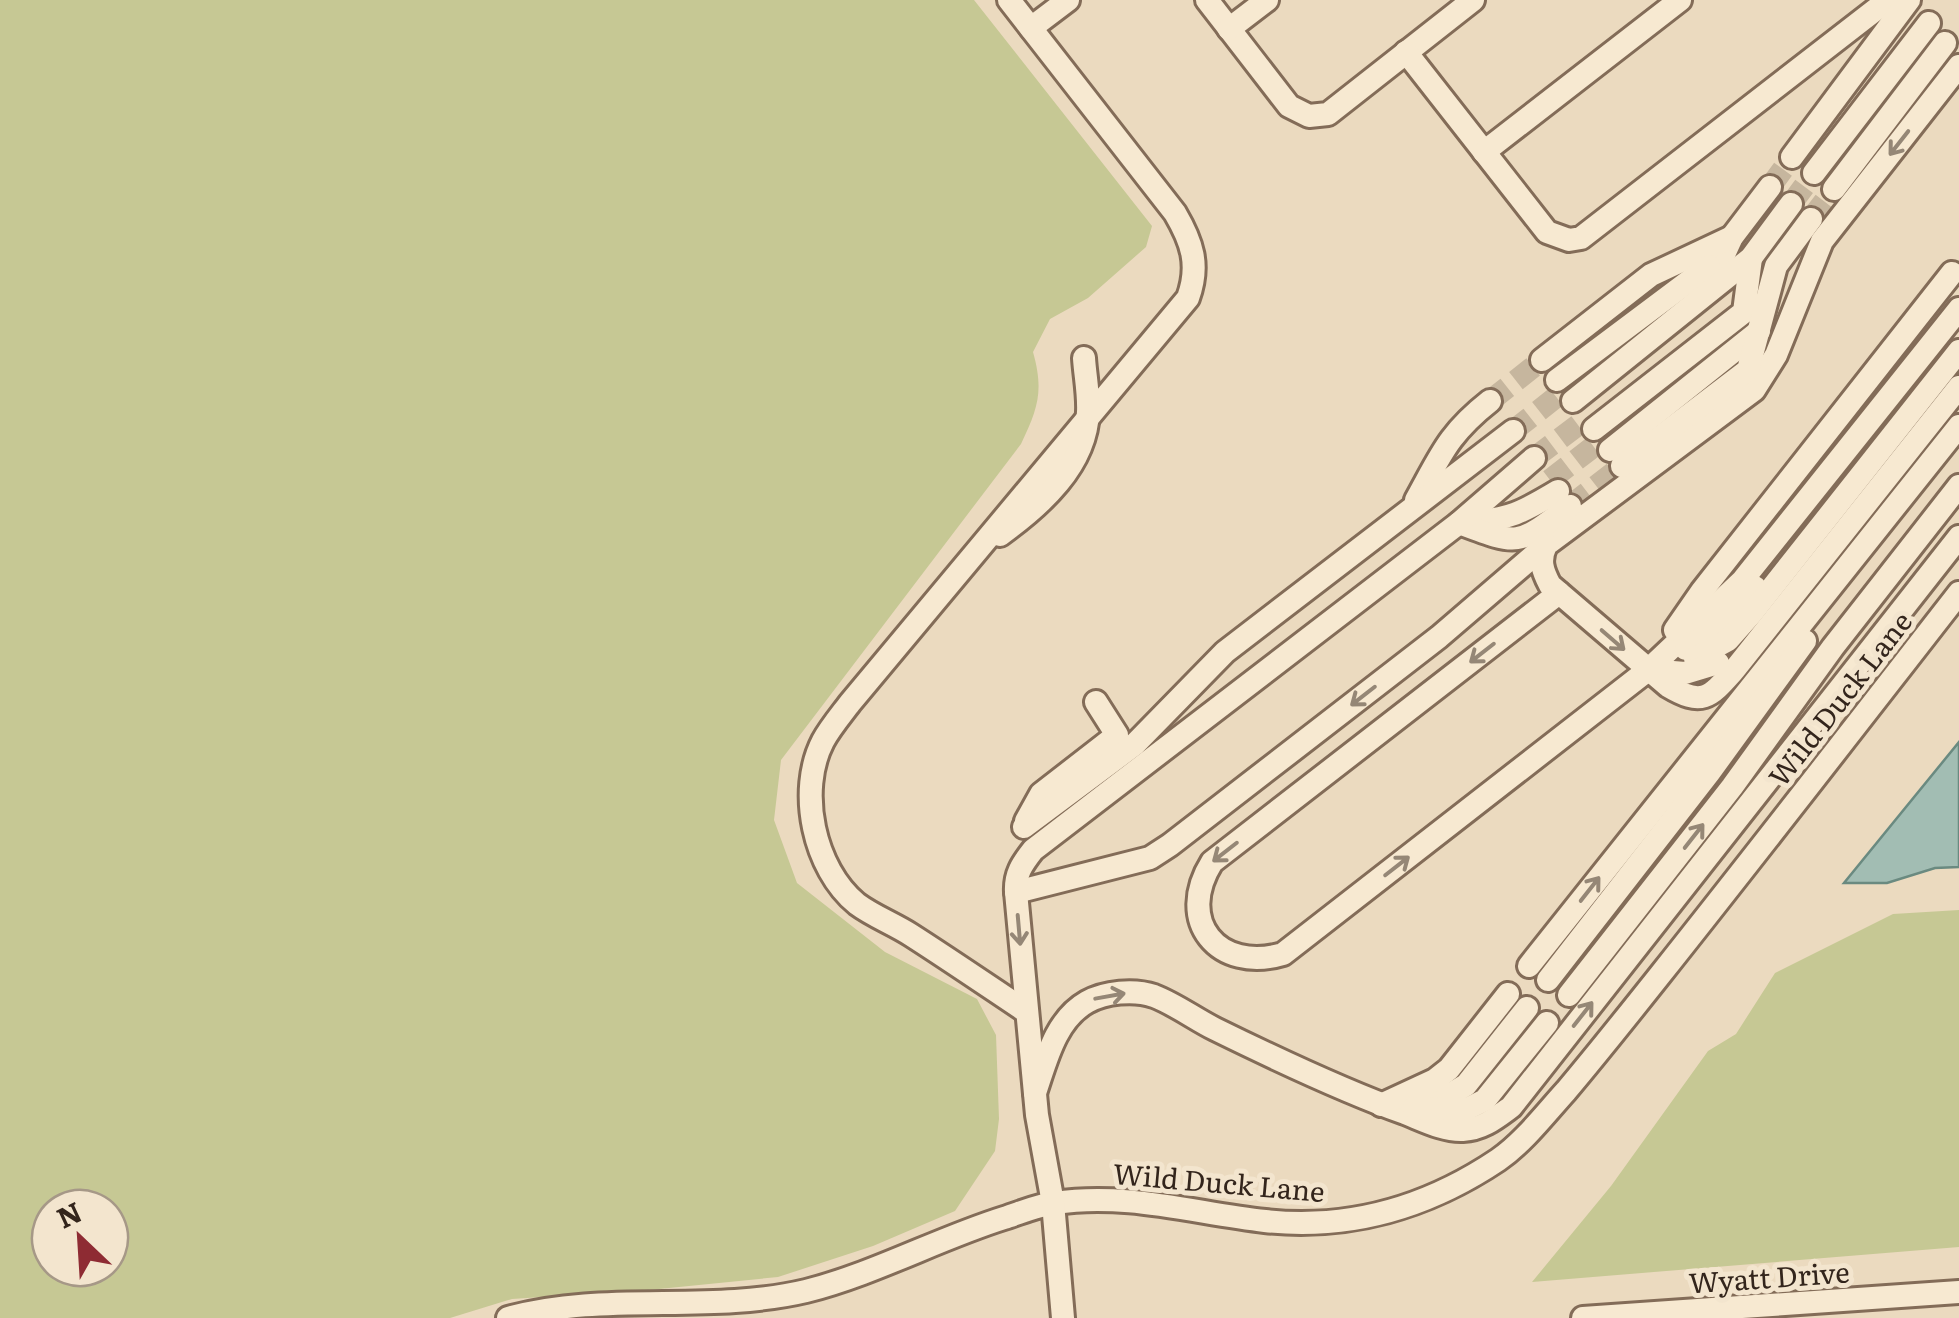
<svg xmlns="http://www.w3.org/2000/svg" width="1959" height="1318" viewBox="0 0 1959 1318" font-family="Literata,serif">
<rect width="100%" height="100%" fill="#ebdabf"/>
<g fill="#c6c894" fill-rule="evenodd">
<path d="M0,0H974L1152,226L1146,247L1088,298L1050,319L1033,352C1044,391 1038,408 1021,444L781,760L774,820L797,883L885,952L977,999L996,1035L999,1119L995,1151L955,1211L873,1246L778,1277L649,1290L512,1299L450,1318H0ZM50,1208H110V1268H50Z"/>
<polygon points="1959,910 1959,1247 1532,1282 1611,1186 1708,1051 1736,1034 1775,973 1893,914"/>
</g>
<polygon fill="#a2bdb3" stroke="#6a8a80" stroke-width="2.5" points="1959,742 1959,867 1935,868 1887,883 1844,883"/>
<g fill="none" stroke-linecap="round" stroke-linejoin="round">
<g stroke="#c6b69e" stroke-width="22" stroke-dasharray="22 11" stroke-linecap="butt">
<polyline points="1770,187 1792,157"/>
<polyline points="1791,204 1814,173"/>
<polyline points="1811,219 1834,189"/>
<polyline points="1490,401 1542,360"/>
<polyline points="1513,431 1565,390"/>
<polyline points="1534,458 1586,419"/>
<polyline points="1550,480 1602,440"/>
<polyline points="1570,506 1622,466"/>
</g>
<defs>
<g id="minor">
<path d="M1009,0L1175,213C1192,242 1200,265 1188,298L850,703C841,715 830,728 823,741C797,791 814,869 857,904C873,916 894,924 911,935C950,960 988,986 1027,1012"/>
<polyline points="1207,0 1289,106 1309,116 1328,114 1473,0"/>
<polyline points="1031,28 1068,0"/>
<polyline points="1229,29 1267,0"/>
<polyline points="1406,52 1547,232 1569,240 1581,238 1888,0"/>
<path d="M1959,66L1822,241L1776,355L1754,390L1546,545C1539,560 1542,570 1550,585L1668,686C1703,707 1710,697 1735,669L1959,387"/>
<polyline points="1484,152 1680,0"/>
<polyline points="1792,157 1909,0"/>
<polyline points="1814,173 1929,23"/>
<polyline points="1834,189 1945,43"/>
<polyline points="1701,283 1716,272 1732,237 1770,187"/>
<polyline points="1542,360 1651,275 1732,237"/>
<polyline points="1557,380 1709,266"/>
<polyline points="1573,401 1751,258 1791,204"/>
<polyline points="1594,429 1744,312 1751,258"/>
<polyline points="1610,450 1759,331"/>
<polyline points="1622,466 1748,370 1776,266 1811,219"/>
<path d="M1416,500C1441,455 1448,434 1490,401"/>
<path d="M1468,522C1509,520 1523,512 1558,491"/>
<path d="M1459,523C1520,546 1517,546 1570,506"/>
<path d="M1000,535C1040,506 1086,466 1088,412C1089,394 1085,375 1084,358"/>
<path d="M1559,593L1212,862C1175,921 1218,973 1283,954L1648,670L1742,581L1959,309"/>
<polyline points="1675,630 1702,591 1952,273"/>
<polyline points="1686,649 1722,623 1755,587"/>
<polyline points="1695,658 1728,640 1752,613 1959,351"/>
<polyline points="1648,670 1685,673 1718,663"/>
<polyline points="1026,821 1041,794 1117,735 1096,702"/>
<polyline points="1024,827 1134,745 1225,652 1513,431"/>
<polyline points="1016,892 1150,858 1170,845 1439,637 1546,545"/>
<polyline points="1529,966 1959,426"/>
<polyline points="1548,980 1709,773 1805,641"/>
<polyline points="1569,995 1732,787 1833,647 1959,486"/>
<path d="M1035,1093C1046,1061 1055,1020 1087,1002C1105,992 1134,989 1154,996C1175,1004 1195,1019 1215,1029C1276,1059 1341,1090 1405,1113C1423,1120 1444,1131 1463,1130C1483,1129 1496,1118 1511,1107L1959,537"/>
<polyline points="1421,1100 1446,1097 1466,1085 1527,1008"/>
<polyline points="1381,1105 1435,1080 1449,1069 1508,994"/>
<polyline points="1414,1108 1467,1109 1485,1100 1547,1023"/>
<path d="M508,1318C604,1291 709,1314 806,1291C874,1274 937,1239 1004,1218C1020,1213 1038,1205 1055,1203C1126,1192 1194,1213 1265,1221C1349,1230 1428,1207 1498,1160C1524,1142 1545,1114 1566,1091C1598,1053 1629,1014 1660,975C1761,848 1860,720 1959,593"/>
<path d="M1063,1318L1053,1203L1037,1115L1016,892C1015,874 1022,864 1033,850L1459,523L1534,458"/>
<polyline points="1583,1318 1959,1292"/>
</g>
</defs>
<use href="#minor" stroke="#836c58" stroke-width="28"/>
<use href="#minor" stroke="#f7e9d1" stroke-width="22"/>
</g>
<defs><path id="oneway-shaft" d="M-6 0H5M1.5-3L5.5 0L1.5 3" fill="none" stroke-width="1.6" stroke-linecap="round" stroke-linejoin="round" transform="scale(2.5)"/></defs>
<g stroke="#958776">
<use href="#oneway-shaft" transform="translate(1899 143) rotate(128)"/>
<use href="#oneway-shaft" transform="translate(1613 640) rotate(41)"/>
<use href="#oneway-shaft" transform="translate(1482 653) rotate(142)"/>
<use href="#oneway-shaft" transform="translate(1363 696) rotate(142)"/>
<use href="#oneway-shaft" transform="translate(1694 836) rotate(-52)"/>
<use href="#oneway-shaft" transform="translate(1225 852) rotate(142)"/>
<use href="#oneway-shaft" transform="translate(1397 866) rotate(-38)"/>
<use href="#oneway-shaft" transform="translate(1590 889) rotate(-52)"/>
<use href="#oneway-shaft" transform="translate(1019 930) rotate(85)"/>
<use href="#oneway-shaft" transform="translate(1110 996) rotate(-10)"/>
<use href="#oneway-shaft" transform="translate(1583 1014) rotate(-52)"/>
</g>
<g text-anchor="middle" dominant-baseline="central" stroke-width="10" stroke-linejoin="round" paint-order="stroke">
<g font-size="28" fill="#33251c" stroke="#f3e5ce">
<text transform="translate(1839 698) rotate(-52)">Wild Duck Lane</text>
<text transform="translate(1219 1181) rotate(5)">Wild Duck Lane</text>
<text transform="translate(1769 1276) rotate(-4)">Wyatt Drive</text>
</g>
</g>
<g transform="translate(80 1238) rotate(335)"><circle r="48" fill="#f3e5ce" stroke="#a69887" stroke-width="2.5"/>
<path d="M0-8L18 38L0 25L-18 38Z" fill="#8e2b33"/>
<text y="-15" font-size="28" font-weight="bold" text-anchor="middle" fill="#33251c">N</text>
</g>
</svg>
